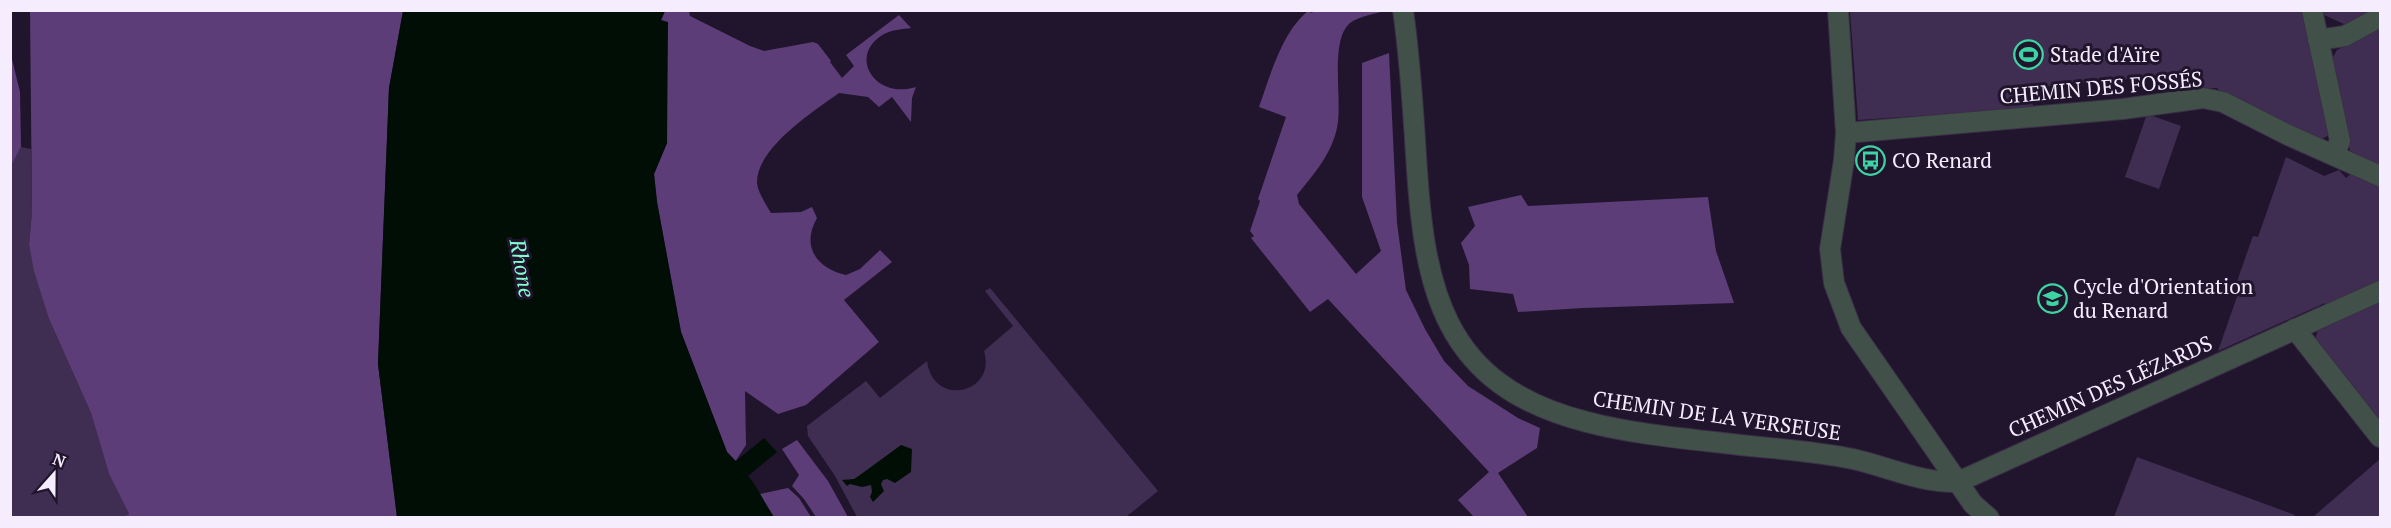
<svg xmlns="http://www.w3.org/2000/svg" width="2391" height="528" viewBox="0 0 2391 528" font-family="'PT Serif',serif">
<rect width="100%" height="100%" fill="#21152d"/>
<g fill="#402e52">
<polygon points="1850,11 2304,11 2331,134 2318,141 2221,94 2217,88 2194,89 2185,81 2169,83 2160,76 2032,88 2033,108 1858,120"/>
<polygon points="2320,11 2377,11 2348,26 2320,13"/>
<polygon points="2380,27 2380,167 2350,151 2331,61 2337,50"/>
<polygon points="2147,114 2181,126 2159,189 2125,177"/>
<polygon points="21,147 31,149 32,212 29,244 49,319 91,413 109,474 129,514 124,518 11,518 10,165"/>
<polygon points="2286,157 2324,176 2339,170 2346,178 2354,171 2380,184 2380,285 2328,308 2325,303 2218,351 2239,291 2234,289 2236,284 2253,236 2258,237"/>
<path d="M990,288L1158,491L1126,517H857L835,476L808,436L807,426L866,381L880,398L927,361C933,408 997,394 984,351L1013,326L985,291Z"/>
<polygon points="2380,301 2380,423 2315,341 2318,329"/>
<polygon points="2137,457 2295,515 2294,517 2114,517"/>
<polygon points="2380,459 2380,517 2313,517"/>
</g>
<g fill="#5c3d77">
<path d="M1314,10L1385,11C1374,14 1360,16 1350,23C1329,41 1343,102 1337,128C1331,155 1314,174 1297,195L1299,204L1356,274L1381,251L1362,197V63L1389,53L1397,223L1406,290L1425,329L1444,361L1468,386L1518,418L1540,428L1537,448L1498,473L1528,517H1474L1458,500L1489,472L1328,299L1310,312L1251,238L1254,236L1250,231L1260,201L1258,199L1286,117L1259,107C1270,76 1282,32 1308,11L1312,13Z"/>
<polygon points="30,11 403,11 389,88 378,364 397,517 124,517 129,514 109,474 91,413 49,319 34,271 29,244 32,212"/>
<path d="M665,11H689L690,16L750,46L764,51L813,42L818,44L831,61L830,62L842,78L854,66L846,55L899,15L911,28C903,29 891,30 884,34C847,55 874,100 916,87L912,98L911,122L892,97L879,107L868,97L839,93C814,111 756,148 757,183C758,193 766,204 771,213L801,212L812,207L817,218C801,246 816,268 846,275L860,269L880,250L892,262L844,300L879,342L806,405L778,414L745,391L746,445L735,462L727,452L681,332L657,202L654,174L667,143L661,20Z"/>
<polygon points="11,55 20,92 21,147 11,165"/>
<polygon points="1521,195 1528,206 1708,197 1716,251 1734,303 1583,308 1518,312 1513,294 1470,289 1469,265 1461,243 1475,226 1468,207"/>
<polygon points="797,440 828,481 848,517 816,517 804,499 792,486 799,475 782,449"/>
<polygon points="788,488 799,498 811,517 774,517 760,494"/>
</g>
<g fill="#000e06">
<path d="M403,11H665L661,20L668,22L667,143L654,174L657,202L681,332L727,452L736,461L764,438L777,452L748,476C759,488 764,504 774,517H397L378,364L389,88Z"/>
<polygon points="901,445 912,449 911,472 895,483 887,479 883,480 881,484 884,491 873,502 870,497 872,492 871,485 862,487 850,484 847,486 842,480 854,479 860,475"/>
</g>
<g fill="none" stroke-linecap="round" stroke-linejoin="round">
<defs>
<g id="minor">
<path d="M1403,10C1410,59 1413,106 1416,155C1424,288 1441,385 1587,422C1637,435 1690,439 1740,445C1777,449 1816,451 1853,459C1889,467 1920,483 1958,482L2380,291"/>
<polyline points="1838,10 1846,133 1844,160 1830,249 1834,283 1851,328 1973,504 1989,518"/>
<polyline points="2312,10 2340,141 2334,154"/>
<polyline points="2318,40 2345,36 2380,17"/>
<polyline points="1846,133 2123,109 2203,98 2223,102 2288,135 2380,176"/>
<polyline points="2295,329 2380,437"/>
</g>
</defs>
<use href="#minor" stroke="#3a2f46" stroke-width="22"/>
<use href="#minor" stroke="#415049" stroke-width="20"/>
</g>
<defs>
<symbol id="stadium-ring" viewBox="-11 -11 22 22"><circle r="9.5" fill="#21152d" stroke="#3dd4a3" stroke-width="1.5"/><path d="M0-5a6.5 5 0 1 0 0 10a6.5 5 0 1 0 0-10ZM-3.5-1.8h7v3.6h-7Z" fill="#3dd4a3"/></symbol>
<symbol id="bus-ring" viewBox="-11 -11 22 22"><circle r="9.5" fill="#21152d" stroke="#3dd4a3" stroke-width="1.5"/><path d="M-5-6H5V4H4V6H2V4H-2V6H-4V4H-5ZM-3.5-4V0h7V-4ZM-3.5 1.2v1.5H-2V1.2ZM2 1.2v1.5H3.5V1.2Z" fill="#3dd4a3"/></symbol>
<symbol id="school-ring" viewBox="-11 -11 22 22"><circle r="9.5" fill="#21152d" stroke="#3dd4a3" stroke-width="1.5"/><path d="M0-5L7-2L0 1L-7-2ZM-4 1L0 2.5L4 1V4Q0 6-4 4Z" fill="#3dd4a3"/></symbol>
</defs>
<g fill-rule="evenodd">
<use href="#stadium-ring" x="2012" y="38" width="33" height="33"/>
<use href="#bus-ring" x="1854" y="144" width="33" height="33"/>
<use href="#school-ring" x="2036" y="282" width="33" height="33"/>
</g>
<g text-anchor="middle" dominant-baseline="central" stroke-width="6" stroke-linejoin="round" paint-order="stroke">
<g font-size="21" fill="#f5edfe" stroke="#21152d" text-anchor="start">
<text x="2050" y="54">Stade d'Aïre</text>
<text x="1892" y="160">CO Renard</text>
<text x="2073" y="286">Cycle d'Orientation<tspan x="2073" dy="24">du Renard</tspan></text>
</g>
<g font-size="21" fill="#f5edfe" stroke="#21152d">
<text transform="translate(2101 87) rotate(-5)">CHEMIN DES FOSSÉS</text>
<text transform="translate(2110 386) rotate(-24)">CHEMIN DES LÉZARDS</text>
<text transform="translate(1717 415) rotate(8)">CHEMIN DE LA VERSEUSE</text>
</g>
<g font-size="22" font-style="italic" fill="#82fecf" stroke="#21152d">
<text transform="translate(523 268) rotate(80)">Rhone</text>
</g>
</g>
<rect width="2391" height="528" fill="none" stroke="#f5edfe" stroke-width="24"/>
<g transform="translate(54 474) rotate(21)" stroke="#21152d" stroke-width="4.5" paint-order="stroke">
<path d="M0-4.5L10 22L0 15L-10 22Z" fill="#f5edfe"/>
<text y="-9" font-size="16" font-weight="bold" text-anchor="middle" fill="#f5edfe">N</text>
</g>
</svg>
